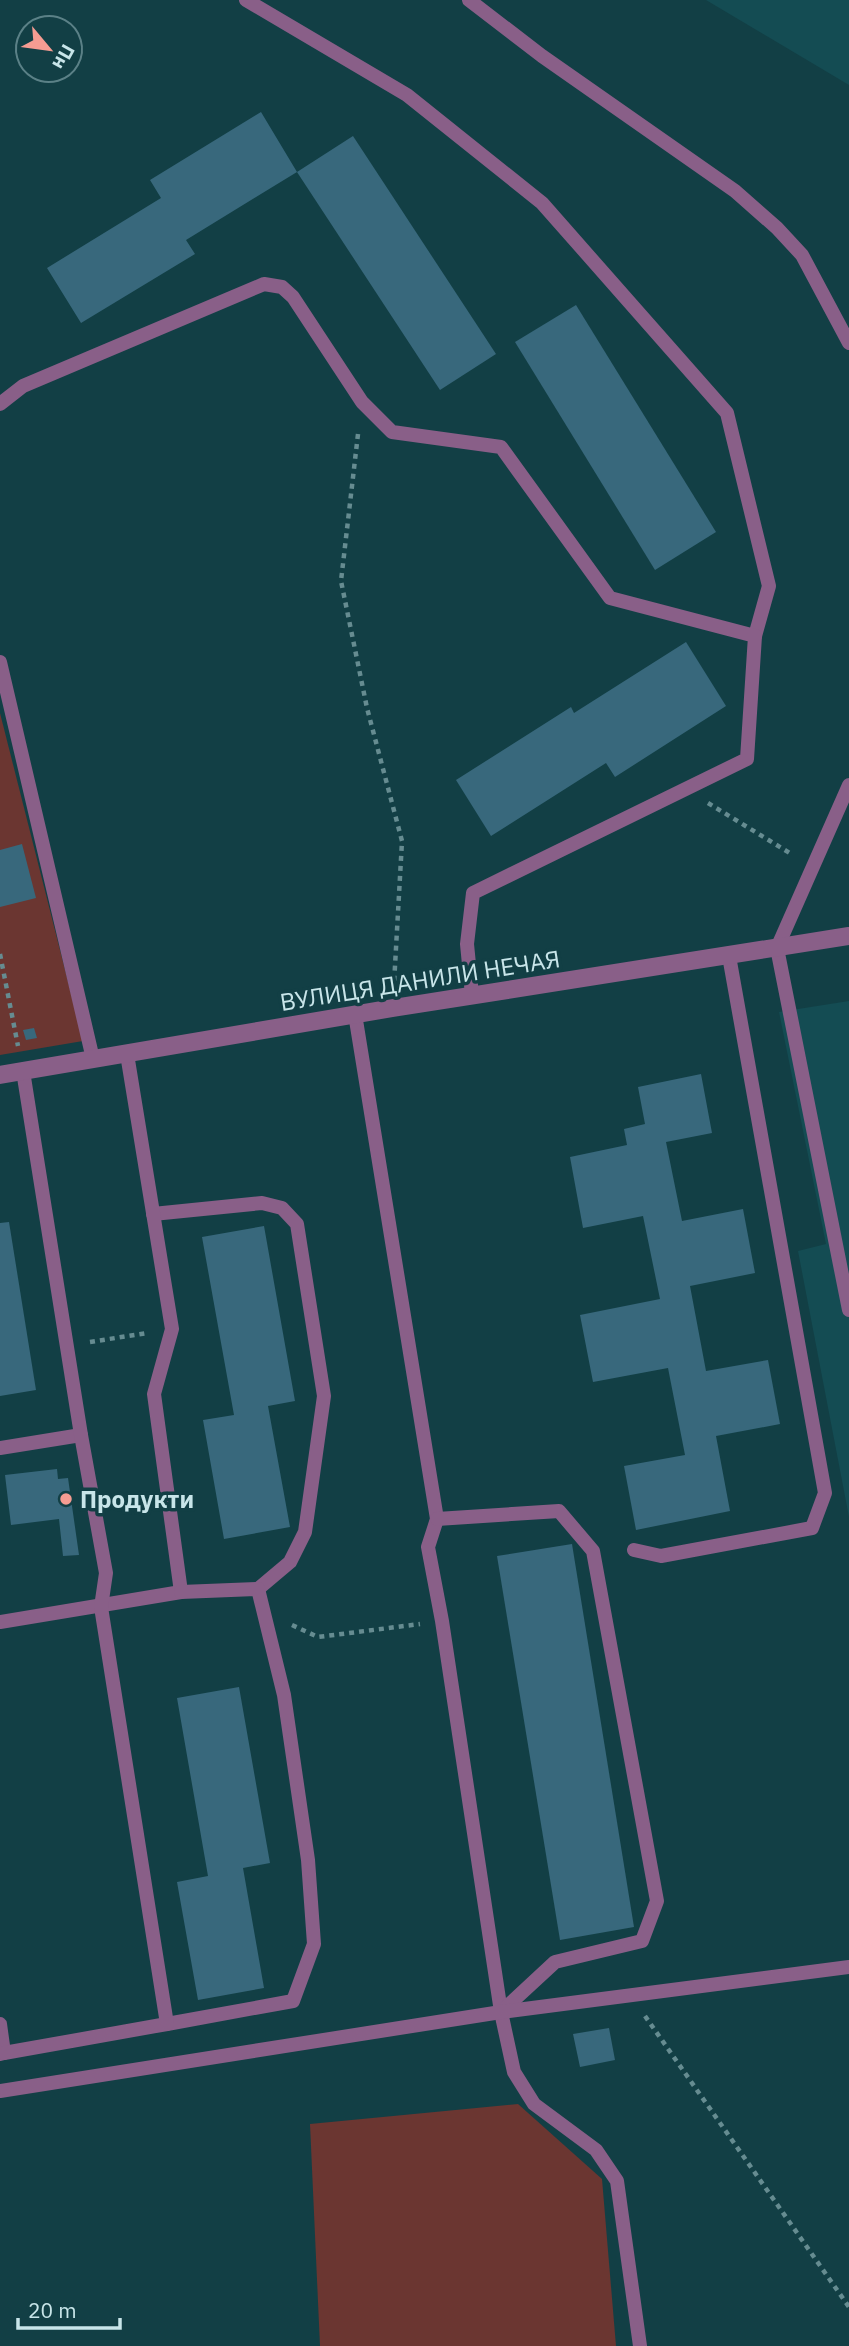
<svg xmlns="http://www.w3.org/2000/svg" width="849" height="2346" viewBox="0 0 849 2346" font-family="'IBM Plex Sans',sans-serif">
<rect width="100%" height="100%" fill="#123f45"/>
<g fill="#144c53">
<polygon points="706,0 849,0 849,85"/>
<polygon points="849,1001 849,1517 798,1251 826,1244 779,1012"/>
</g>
<g fill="#6b3631">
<polygon points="0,713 83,1041 0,1055"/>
<polygon points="518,2104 602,2179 616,2346 320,2346 310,2124"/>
</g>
<g fill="#38687c">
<polygon points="261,112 297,172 186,240 195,254 81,323 47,268 161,198 150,180"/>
<polygon points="353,136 496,354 440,390 297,172"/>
<polygon points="576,305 716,532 655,570 515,342"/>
<polygon points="686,642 726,706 615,777 606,763 491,836 456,780 571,707 574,713"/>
<polygon points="22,844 36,898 0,907 0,850"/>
<polygon points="34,1028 37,1038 26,1040 23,1030"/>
<polygon points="701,1074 712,1133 666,1142 682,1221 743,1209 755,1273 690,1286 706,1371 768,1360 780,1424 716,1436 730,1511 636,1530 624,1466 685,1455 668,1368 593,1382 580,1315 660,1299 643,1216 583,1228 570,1157 627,1145 624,1129 645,1124 638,1087"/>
<polygon points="9,1222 36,1390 0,1396 0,1223"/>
<polygon points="264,1226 295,1401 268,1406 290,1527 224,1539 203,1420 234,1415 202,1237"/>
<polygon points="57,1469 58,1479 68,1478 79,1555 63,1556 59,1519 11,1525 5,1475"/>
<polygon points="572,1544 634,1927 560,1940 497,1556"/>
<polygon points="239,1687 270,1863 243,1868 264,1988 198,2000 177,1882 208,1876 177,1698"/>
<polygon points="609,2028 615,2060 580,2067 573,2034"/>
</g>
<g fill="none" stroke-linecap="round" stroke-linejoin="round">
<g stroke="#668c91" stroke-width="4.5" stroke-dasharray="5 5" stroke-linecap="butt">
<polyline points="358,434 341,581 367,708 402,841 394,984"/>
<polyline points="708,803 793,855"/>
<polyline points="0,954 18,1046"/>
<polyline points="90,1342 147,1333"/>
<polyline points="292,1625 318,1637 420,1624"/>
<polyline points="645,2016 849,2307"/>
</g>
<g stroke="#895f88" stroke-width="14">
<polyline points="246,0 407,95 542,203 727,413 769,586 755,636"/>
<polyline points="469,0 542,56 735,191 777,228 802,255 849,343"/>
<polyline points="0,404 23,386 264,284 282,287 293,297 362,402 392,432 501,447 610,598 755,636 747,759 473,893 467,944 472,995"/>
<polyline points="0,662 93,1059"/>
<polyline points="849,785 777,948 849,1310"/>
<polyline points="355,1014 437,1519 428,1547 442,1621 501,2012"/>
<polyline points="153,1214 262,1203 282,1208 297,1224 324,1396 305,1532 290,1562 258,1589"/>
<polyline points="0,1448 81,1435"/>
<polyline points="437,1519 559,1511 593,1551 657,1901 642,1941 555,1962 501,2012 514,2072 534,2104 596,2150 617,2181 640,2346"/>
<polyline points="634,1550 661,1556 812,1528 825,1493 729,956"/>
<polyline points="0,1622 181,1592 154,1394 172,1329 127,1054"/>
<polyline points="0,2024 4,2053 0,2054"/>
<polyline points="167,2024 293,2001 314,1944 308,1860 284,1695 258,1589 181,1592"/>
<polyline points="4,2053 167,2024 101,1607 106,1573 81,1435 23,1071"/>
<polyline points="0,2091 501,2012 849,1967"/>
</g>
<polyline stroke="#895f88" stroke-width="18" points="0,1075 393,1008 849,936"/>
</g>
<circle fill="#f59c92" stroke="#123f45" stroke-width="2.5" cx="66" cy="1499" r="7"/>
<g text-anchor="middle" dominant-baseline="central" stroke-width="7" stroke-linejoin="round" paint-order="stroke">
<g font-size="24" fill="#c8e5e9" stroke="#123f45">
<text transform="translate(420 980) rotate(-9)">ВУЛИЦЯ ДАНИЛИ НЕЧАЯ</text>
</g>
<g font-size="24" font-weight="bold" fill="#c8e5e9" stroke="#123f45" text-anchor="start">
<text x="80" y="1499">Продукти</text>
</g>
</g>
<g transform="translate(49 49) rotate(119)"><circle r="33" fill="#123f45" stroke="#5b8187" stroke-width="2"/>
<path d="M0-5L12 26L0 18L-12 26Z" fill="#f59c92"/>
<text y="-10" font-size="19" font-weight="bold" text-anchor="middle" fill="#c8e5e9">Пн</text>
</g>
<path d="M18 2318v10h102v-10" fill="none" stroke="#c8e5e9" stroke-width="3.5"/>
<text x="28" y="2318" font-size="21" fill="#c8e5e9" stroke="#123f45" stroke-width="5" paint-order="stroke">20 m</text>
</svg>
